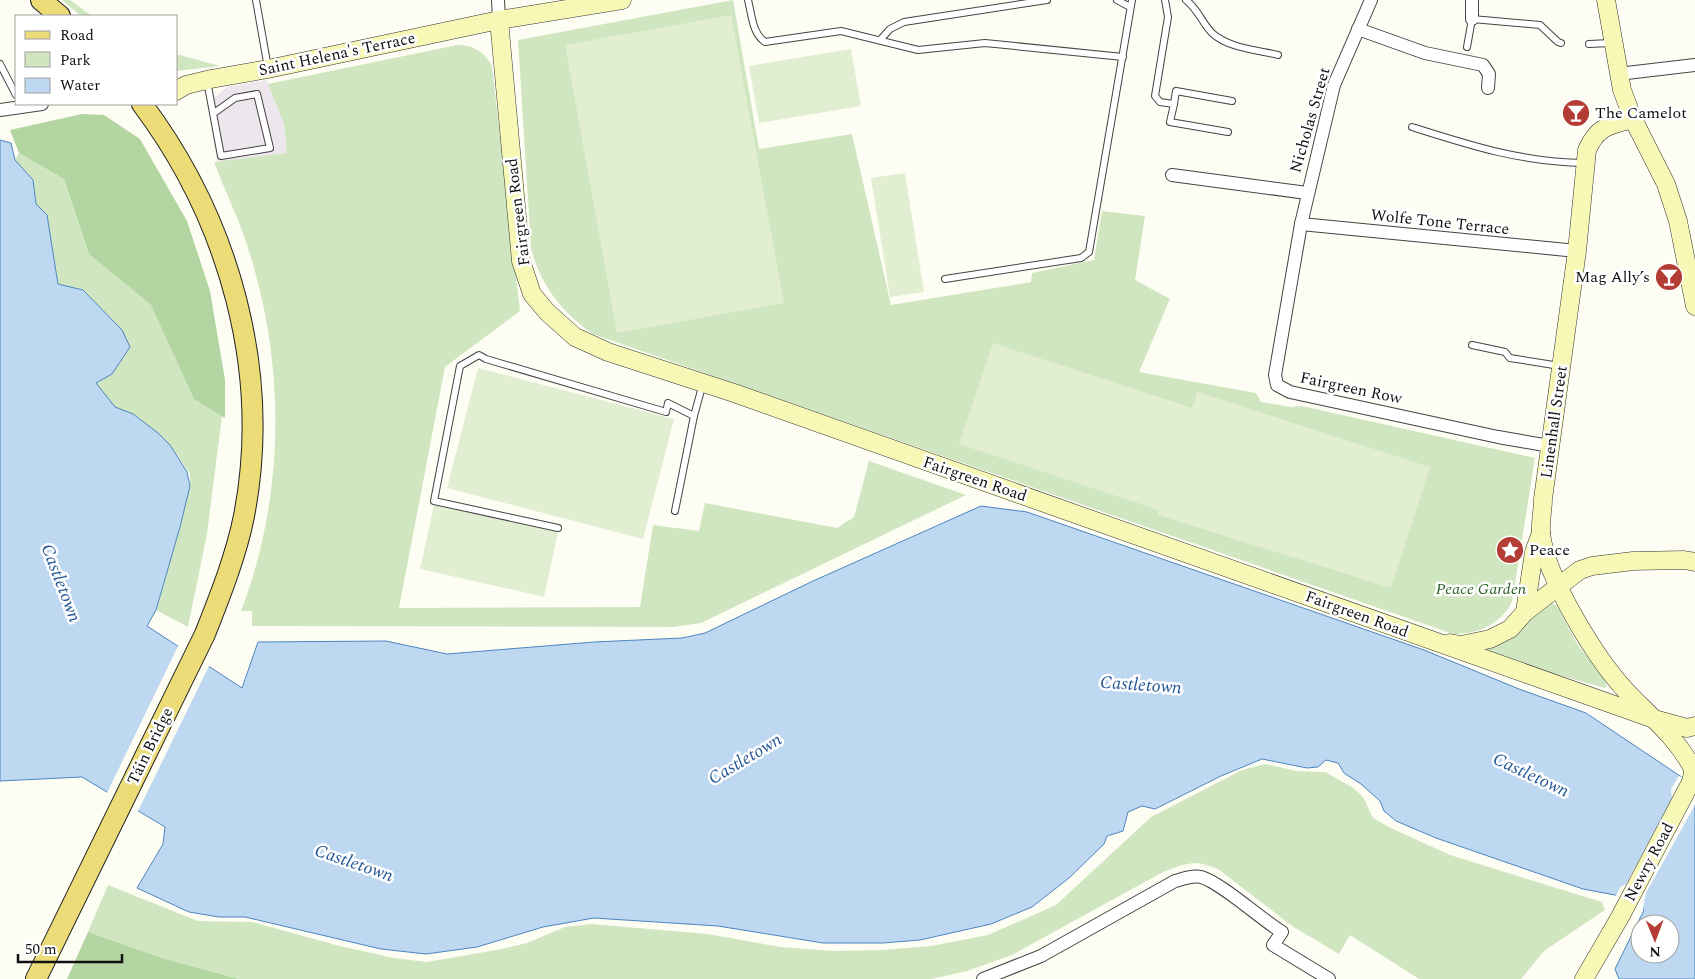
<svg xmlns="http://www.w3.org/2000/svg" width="1695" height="979" viewBox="0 0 1695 979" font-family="Spectral,serif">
<rect width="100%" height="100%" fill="#fefdf4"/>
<polygon fill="#ede6ed" points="267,80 284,124 287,153 217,162 207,98 216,96 227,87"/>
<g fill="#d0e6c0">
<polygon points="62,0 70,0 92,16 81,16"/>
<path d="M733,0L759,149L852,134L891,305L1031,282L1032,273L1094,260L1102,211L1145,216L1135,280L1170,299L1139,372L1256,393L1261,402L1291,407L1302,406L1535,458L1512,602C1500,625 1478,634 1453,634L593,334C562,313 540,284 531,248L518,40Z"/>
<path d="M457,45C473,45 484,51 492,66L520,311L445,367L399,608L640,607L653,525L699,531L705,503L837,528L854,517L869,461L966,495L701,623L673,627L252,626V611H241C284,499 286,372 251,258C242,225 226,194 214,162L287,153L284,124L268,84Z"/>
<polygon points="176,54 220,66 176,71"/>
<polygon points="19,153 64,179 89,254 151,305 194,398 222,416 207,534 188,627 156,610 180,527 190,486 190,474 170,445 158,433 130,413 115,407 96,383 112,374 83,290 58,284 47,215 36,204 33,180 15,160"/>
<polygon points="1549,601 1557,606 1576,642 1605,681 1607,686 1605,688 1471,650"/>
<path d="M1265,764L1297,771L1325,772L1352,787L1363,797L1373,818L1391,828L1450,855L1602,902L1605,910L1544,951L1521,979H1419L1350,935L1339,954L1292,926L1218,869C1195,859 1185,863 1163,872L1012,955L967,971L932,979H239L162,958L88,932L108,885L198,921L252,922L336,945L394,958L427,962L502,949L527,943L565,927L591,924L708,934L780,947L834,951L882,950L931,946L988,935L1056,905L1151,817L1242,770Z"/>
</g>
<g fill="#b3d5a1">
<polygon points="82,114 104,115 140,139 187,221 210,291 225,380 225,418 194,399 151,305 89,254 64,179 19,153 10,130"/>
<polygon points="88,932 162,958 239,979 67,979"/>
</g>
<g fill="#e1eed1">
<polygon points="731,15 784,303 617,333 565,45"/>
<polygon points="851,49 861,106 759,123 749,66"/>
<polygon points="905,173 924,292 890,297 871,178"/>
<polygon points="993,343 1192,408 1197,392 1430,467 1391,588 1158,515 1159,510 959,444"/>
<polygon points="478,368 674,419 643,539 447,488"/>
<polygon points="434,505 558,532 544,597 420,569"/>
</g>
<path fill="#bed8f1" stroke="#4c85c0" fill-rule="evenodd" d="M0,140L11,143L15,160L33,180L36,204L47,215L58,284L83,290L122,330L130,347L112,374L96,383L115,407L133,414L158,433L170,445L187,472L190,486L180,527L156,610L147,626L242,688L258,642L386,641L447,654L594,642L682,638L705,633L813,581L981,506L1027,512L1424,650L1519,689L1586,713L1695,786V979H1619L1615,969L1644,910L1631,898L1583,889L1436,838L1396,821L1384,811L1380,801L1361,784L1344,773L1338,763L1326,760L1318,767L1307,768L1262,759L1221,776L1155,809L1142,806L1128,812L1123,831L1107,836L1104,844L1069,878L1032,907L991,924L920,940L883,943H823L718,926L594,918L543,927L477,947L426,954L381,949L245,917H219L189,912L137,888L163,844L165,827L82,777L0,781ZM1640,924H1670V954H1640Z"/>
<g fill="#fefdf4">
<polygon points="179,644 210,664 137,813 106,795"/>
<polygon points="1679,776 1695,783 1695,805 1646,893 1642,912 1634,925 1641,911 1630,901 1615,898 1620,887 1626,884 1672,798 1671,789"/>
</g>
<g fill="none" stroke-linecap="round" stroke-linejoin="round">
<defs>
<g id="lane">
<polyline points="256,0 268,68"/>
<path d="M748,0C752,15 752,33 765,42L841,31L918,50L985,43L1123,57"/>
<polyline points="1117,0 1130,7"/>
<polyline points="1165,0 1168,17 1155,96 1160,102 1174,104 1170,122 1228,132"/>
<path d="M1186,0C1198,9 1202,23 1212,33C1228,48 1257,50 1278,55"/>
<polyline points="881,39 890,29 904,22 1047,0"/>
<polyline points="1589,44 1611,43"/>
<polyline points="1467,47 1472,19 1540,25 1558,42 1561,43"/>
<polyline points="0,64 16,95"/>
<polyline points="207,81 221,156 270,148 257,94 235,98 214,113"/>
<polyline points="1174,104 1176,91 1232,101"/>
<path d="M1412,127C1472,146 1521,162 1585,163"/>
<polyline points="945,279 1081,258 1089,252 1132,0"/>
<polyline points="1472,345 1505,352 1510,358 1560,366"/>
<polyline points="675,511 694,416"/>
<polyline points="558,528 434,501 460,366 479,355 486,359 666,412 668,403 694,416 703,383"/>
</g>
<g id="street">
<polyline points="498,0 499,20"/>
<polyline points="1371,0 1334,85 1301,224 1275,375 1277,385 1290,392 1498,437 1550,446"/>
<polyline points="1472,0 1472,19"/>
<polyline points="1358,29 1425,53 1483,65 1489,74 1488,88"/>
<polyline points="1618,74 1695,65"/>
<polyline points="0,110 42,104"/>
<polyline points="1172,175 1307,193"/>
<polyline points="1301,224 1577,251"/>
<path d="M983,979L1041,956L1175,881C1183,879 1192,875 1201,877C1220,882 1262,920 1282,932L1273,945L1329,979"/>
</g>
<g id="secondary">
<polyline points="1606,0 1622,90 1633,119 1666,184 1678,221 1695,306"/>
<polyline points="499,20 521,261 532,294 547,312 575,337 608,352 734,393 1654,719 1687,728 1695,726"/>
<polyline points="176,91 186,85 211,79 268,69 499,20 622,0"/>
<path d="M1633,119C1608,126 1598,126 1587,150L1577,251L1543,499C1543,510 1540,522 1541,533C1546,578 1596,659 1627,692C1651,717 1677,738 1693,769"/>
<polyline points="1525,612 1534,552 1541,533"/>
<polyline points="1450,643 1461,645 1490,639 1510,629 1525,612 1580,570 1592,566 1633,561 1684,560 1695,562"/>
<polyline points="1584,979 1620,917 1691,782 1695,764"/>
</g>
<g id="primary">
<polyline points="41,0 60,16"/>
<path d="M36,979L205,634C220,596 236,556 244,516C272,371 229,220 142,104"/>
</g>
</defs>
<use href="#lane" stroke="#434343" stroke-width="8"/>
<use href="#street" stroke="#434343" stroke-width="14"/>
<use href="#secondary" stroke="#323232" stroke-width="19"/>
<use href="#primary" stroke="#212121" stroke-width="22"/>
<use href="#lane" stroke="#fff" stroke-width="6"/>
<use href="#street" stroke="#fff" stroke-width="12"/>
<use href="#secondary" stroke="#f7f7b6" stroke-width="18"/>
<use href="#primary" stroke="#ebdc78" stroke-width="20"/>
</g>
<defs>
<symbol id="bar-disc" viewBox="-11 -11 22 22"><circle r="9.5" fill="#b33d35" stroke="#fff"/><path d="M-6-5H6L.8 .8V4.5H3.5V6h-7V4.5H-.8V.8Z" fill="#fff"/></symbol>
<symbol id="sight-disc" viewBox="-11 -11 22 22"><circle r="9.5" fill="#b33d35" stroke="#fff"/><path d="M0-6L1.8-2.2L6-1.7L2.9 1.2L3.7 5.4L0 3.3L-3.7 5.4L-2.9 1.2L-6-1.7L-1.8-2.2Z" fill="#fff"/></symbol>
</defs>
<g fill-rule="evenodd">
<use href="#bar-disc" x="1560" y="97" width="32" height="32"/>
<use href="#bar-disc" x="1653" y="261" width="32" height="32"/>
<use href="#sight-disc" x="1494" y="534" width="32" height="32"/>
</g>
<g text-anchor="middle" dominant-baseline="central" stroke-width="5" stroke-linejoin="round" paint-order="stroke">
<g font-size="16" fill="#101010" stroke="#fff">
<text transform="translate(337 54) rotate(-12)">Saint Helena's Terrace</text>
<text transform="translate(1310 120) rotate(-74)">Nicholas Street</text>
<text transform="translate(518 212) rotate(-97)">Fairgreen Road</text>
<text transform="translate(1440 222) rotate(6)">Wolfe Tone Terrace</text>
<text transform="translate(1351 388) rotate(12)">Fairgreen Row</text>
<text transform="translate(1554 422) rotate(-82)">Linenhall Street</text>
<text transform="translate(975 479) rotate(19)">Fairgreen Road</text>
<text transform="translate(1357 614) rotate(20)">Fairgreen Road</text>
<text transform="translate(150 746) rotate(-64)">Táin Bridge</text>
<text transform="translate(1649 862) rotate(-62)">Newry Road</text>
</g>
<g font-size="16" fill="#101010" stroke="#fff" text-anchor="start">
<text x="1595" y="113">The Camelot</text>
<text x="1650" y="277" text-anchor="end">Mag Ally’s</text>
<text x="1529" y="550">Peace</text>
</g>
<g font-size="16" font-style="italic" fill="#2c6226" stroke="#fff">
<text x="1481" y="589">Peace Garden</text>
</g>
<g font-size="18" font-style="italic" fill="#255897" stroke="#fff">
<text transform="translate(61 583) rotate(69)">Castletown</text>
<text transform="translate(1141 685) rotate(4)">Castletown</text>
<text transform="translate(745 759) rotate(-31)">Castletown</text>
<text transform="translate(1531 775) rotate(25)">Castletown</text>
<text transform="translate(354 863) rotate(19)">Castletown</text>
</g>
</g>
<rect x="15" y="15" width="162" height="90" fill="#ffffff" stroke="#9f9f9f"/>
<rect x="25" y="31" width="25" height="8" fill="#ebdc78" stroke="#9f9f9f"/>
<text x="60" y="40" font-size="15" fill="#101010">Road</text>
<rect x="25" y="52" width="25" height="15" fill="#d0e6c0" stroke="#9f9f9f"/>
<text x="60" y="65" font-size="15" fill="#101010">Park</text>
<rect x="25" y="78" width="25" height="15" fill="#bed8f1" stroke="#9f9f9f"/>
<text x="60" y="90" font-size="15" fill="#101010">Water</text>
<g transform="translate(1655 939) rotate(179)"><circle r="24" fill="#ffffff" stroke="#9f9f9f"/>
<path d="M0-4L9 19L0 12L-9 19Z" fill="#b33d35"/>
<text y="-8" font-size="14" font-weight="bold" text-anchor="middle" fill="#101010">N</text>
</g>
<path d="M18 954v8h104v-8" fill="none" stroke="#101010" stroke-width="2.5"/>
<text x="25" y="954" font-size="15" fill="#101010" stroke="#ffffff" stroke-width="4" paint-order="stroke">50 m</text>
</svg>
